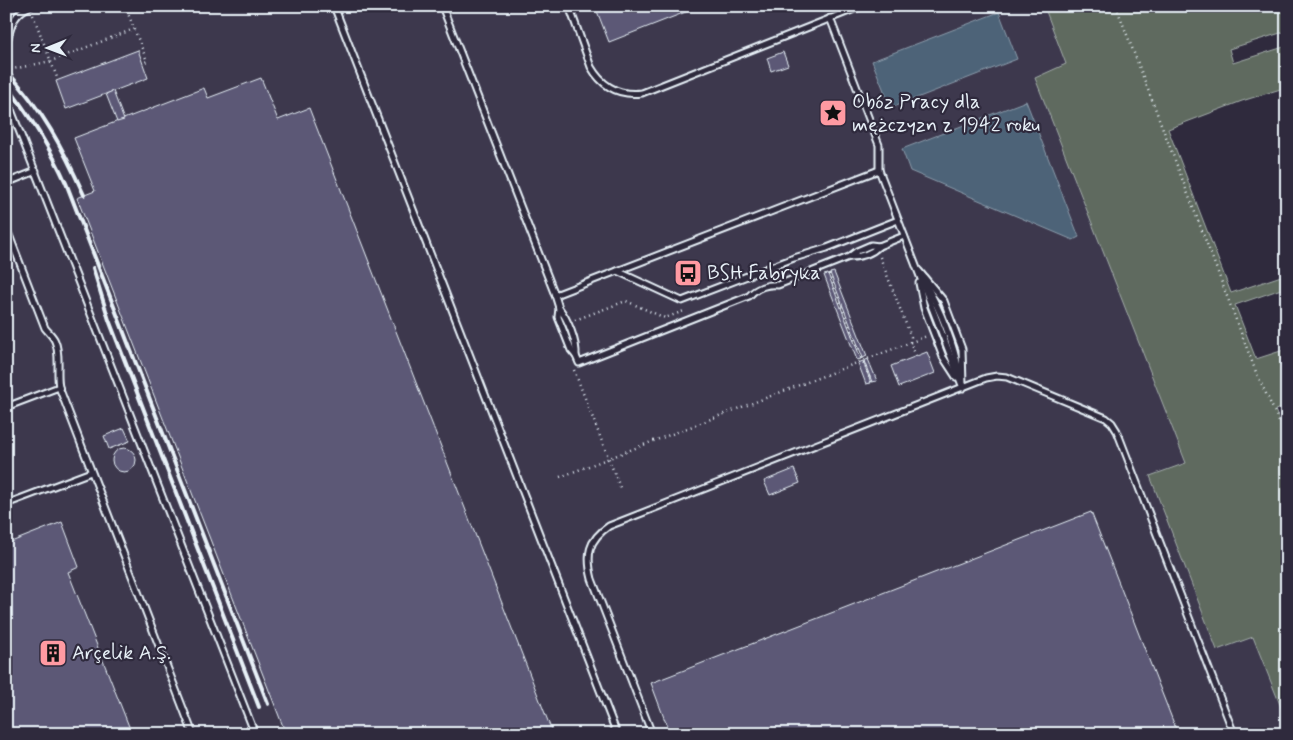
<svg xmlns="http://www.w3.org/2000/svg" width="1293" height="740" viewBox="0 0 1293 740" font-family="Mynerve,sans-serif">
<rect width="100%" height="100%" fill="#2f2a3d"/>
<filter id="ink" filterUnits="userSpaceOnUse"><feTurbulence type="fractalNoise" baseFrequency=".02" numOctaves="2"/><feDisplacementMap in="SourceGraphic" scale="10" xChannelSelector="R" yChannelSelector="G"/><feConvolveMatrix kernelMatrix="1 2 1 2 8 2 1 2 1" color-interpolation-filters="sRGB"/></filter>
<g filter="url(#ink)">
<polygon fill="#3c384e" points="6,6 1044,6 1066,64 1035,78 1186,463 1150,477 1217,649 1253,637 1287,722 1287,734 6,734"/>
<polygon fill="#5f6a5e" stroke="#a4aeab" points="1044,6 1287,6 1287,31 1229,49 1233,63 1287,46 1287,87 1242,101 1168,129 1231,293 1287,274 1287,287 1235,305 1256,359 1287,349 1287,406 1275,410 1287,440 1287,722 1253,637 1217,650 1150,476 1186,463 1035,78 1066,64"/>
<g fill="#4d6478" stroke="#8b9cab">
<polygon points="999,12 1017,59 891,108 872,61"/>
<polygon points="1026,101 1079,237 1073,240 910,171 902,149"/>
</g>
<g fill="#5c5976" stroke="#e8f1f8">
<polygon points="595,6 701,6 609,42"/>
<polygon points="138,50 148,78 66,109 56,81"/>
<polygon points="783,52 788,65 771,71 767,58"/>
<polygon points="261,78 278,120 309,108 553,734 286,734 77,198 95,191 74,138 204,88 208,98"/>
<polygon points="113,91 124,120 117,122 106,94"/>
<polygon points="834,272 867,356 863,358 830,273"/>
<polygon points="828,274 861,359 857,360 824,275"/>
<polygon points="927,352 935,373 899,387 891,366"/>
<polygon points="868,359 877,381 872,382 864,361"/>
<polygon points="863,361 871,383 866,384 858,363"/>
<polygon points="124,428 130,441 109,449 104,436"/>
<circle cx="124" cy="460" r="12"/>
<polygon points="794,469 800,483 770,495 764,481"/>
<polygon points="1091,512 1178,734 670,734 651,683"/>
<polygon points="62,522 79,567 68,572 132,734 6,734 6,544"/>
</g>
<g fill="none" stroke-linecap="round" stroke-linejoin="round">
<defs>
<g id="lane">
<polyline points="334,6 617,734"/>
<polyline points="442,6 555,295 879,170 963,388"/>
<path d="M569,6L591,67C602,86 619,96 642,93L862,6"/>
<polyline points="830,18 879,145 879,170"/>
<path d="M6,45C11,27 12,14 31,6"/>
<polyline points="6,97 255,734"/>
<polyline points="6,183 36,171"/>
<path d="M6,227L45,328C49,333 53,336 55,341C61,355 56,372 59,387"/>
<path d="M850,257C861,257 871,254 879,246"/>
<polyline points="617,271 682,301 794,258 827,248 898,220"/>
<polyline points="919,271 944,301 962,349 963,385"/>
<path d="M924,281C941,311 953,341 960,375"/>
<polyline points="919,283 924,308 943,357 956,377"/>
<path d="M555,295L559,308L558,317L571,350L576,356L579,363L749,296C756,288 767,284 778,285L849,257L857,251L871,245L879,246L904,236"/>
<path d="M559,308C568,319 577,342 576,356"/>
<polyline points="6,407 59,387 193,734"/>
<polyline points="6,504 91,472"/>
<path d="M652,734L592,579C586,555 588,540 609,526L986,378L997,376L1007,377L1106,418L1112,423L1117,431L1234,734"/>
</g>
</defs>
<use href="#lane" stroke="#e8f1f8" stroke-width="9"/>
<g stroke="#e8f1f8" stroke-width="2.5" stroke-dasharray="1 4" stroke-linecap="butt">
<polyline points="125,6 147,61 143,63"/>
<polyline points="1116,6 1256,372 1287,439"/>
<polyline points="33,15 58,80"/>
<polyline points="6,72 13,69 51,61 134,29"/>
<polyline points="880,257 911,337 910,342 916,356"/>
<polyline points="829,274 871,382"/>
<polyline points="575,320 626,301 665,318 684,311"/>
<polyline points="574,370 621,490"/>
<polyline points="560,477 927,336"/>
</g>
<use href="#lane" stroke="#2f2a3d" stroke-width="5"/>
<g stroke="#e8f1f8" stroke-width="4">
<path d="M6,70C42,109 63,148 84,195"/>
<path d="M6,84C29,115 50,147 66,183L268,704"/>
<polyline points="93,268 109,320 259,707"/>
</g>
</g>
</g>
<defs>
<symbol id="sight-square" viewBox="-11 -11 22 22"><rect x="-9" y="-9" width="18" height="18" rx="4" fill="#ff9aa2" stroke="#2f2a3d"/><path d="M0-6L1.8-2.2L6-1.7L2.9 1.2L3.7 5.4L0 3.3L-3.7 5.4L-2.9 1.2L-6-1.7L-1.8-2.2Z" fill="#111"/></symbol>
<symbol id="bus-square" viewBox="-11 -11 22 22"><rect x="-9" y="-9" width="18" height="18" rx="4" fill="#ff9aa2" stroke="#2f2a3d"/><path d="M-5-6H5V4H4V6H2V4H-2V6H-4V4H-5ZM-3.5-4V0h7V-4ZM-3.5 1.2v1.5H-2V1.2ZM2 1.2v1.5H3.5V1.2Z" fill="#111"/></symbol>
<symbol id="building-square" viewBox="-11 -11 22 22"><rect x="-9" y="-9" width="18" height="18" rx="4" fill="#ff9aa2" stroke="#2f2a3d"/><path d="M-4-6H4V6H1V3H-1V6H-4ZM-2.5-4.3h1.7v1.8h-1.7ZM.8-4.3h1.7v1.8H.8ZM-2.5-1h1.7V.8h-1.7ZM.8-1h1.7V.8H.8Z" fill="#111"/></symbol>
</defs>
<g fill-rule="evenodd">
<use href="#sight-square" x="817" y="97" width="32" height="32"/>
<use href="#bus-square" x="672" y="257" width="32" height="32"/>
<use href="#building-square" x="37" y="637" width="32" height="32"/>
</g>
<g text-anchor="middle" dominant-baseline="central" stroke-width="4.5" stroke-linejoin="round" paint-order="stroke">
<g font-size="20" fill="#e8f1f8" stroke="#2f2a3d" text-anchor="start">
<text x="852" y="102">Obóz Pracy dla<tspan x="852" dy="23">mężczyzn z 1942 roku</tspan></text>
<text x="707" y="273">BSH Fabryka</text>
<text x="72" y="653">Arçelik A.Ş.</text>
</g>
</g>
<rect width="1293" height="740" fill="none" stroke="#2f2a3d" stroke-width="25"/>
<rect x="12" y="12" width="1268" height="715" fill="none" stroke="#e8f1f8" stroke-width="2" filter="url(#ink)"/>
<g transform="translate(48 48) rotate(269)" stroke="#2f2a3d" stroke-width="4" paint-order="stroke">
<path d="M0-4L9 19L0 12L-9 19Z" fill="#e8f1f8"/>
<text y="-8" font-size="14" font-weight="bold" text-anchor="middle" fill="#e8f1f8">N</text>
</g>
</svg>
